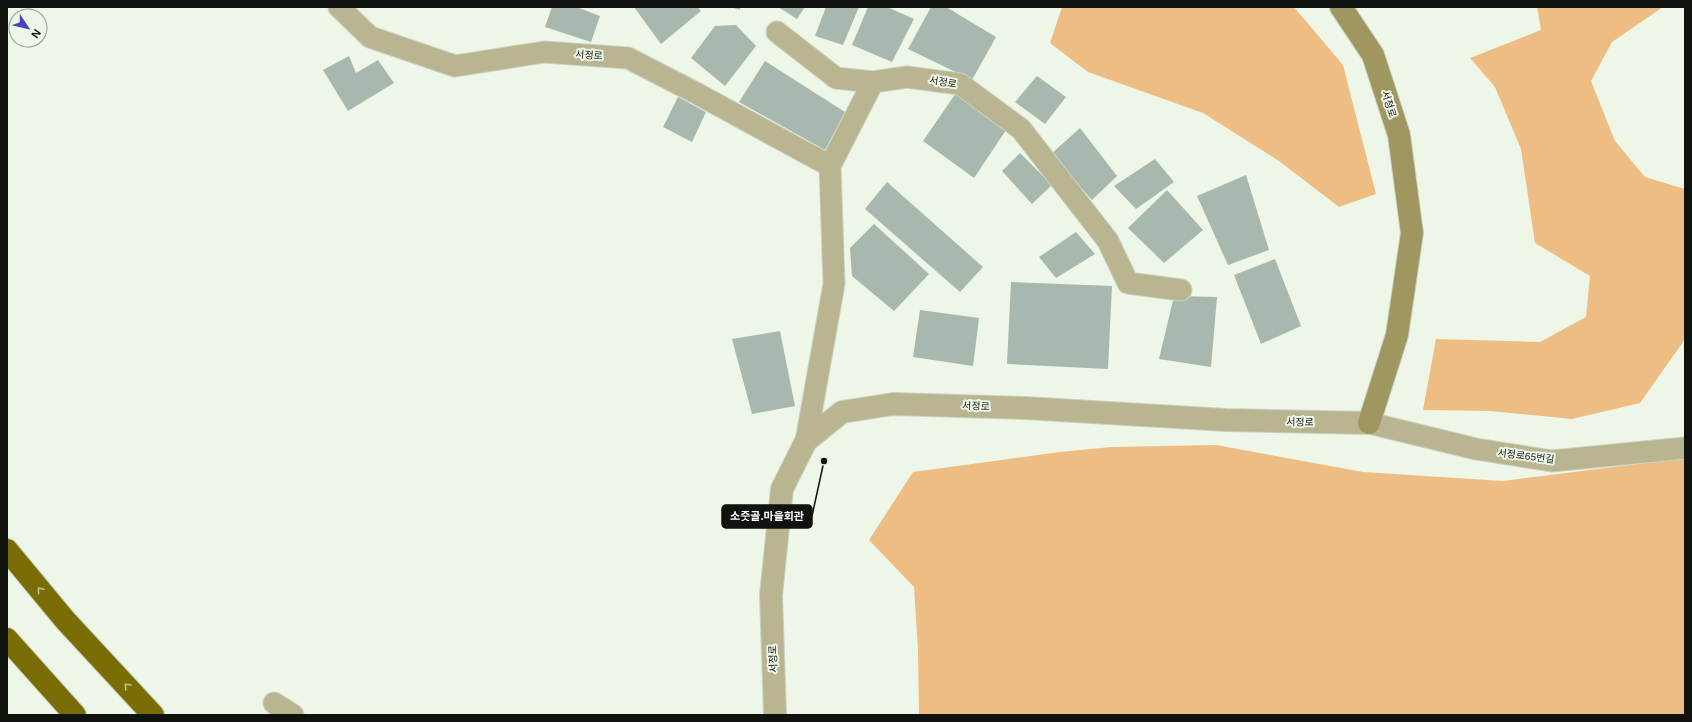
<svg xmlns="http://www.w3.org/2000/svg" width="1692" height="722" viewBox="0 0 1692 722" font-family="Helvetica,'Noto Sans KR',sans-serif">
<rect width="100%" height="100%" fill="#eef6e7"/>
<g fill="#eebd83">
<polygon points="1062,7 1294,7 1343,65 1376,194 1339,207 1279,161 1203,113 1088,72 1050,43"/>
<polygon points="1537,7 1663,7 1612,42 1591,81 1615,141 1645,177 1685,189 1685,336 1683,342 1640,403 1572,419 1490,411 1423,410 1436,339 1540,342 1586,317 1590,276 1535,243 1521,149 1495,87 1470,58 1541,30"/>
<polygon points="1216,445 1363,472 1503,481 1685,458 1685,715 919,715 918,649 914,587 869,540 913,472 1060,452 1111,447"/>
</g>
<g fill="#a9b8af">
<polygon points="552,7 576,7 600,16 591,42 545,27"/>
<polygon points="634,7 698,7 701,11 661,44"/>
<polygon points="730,7 740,7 740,10"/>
<polygon points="778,7 805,7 797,19"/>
<polygon points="826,7 859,7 843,45 815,36"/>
<polygon points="868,7 887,7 914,19 892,62 852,45"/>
<polygon points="931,7 946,7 996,37 972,80 908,49"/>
<polygon points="736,25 756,46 725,86 691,58 715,26"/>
<polygon points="349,56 356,73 378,60 394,83 348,111 323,70"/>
<polygon points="765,61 845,112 825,150 739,102"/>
<polygon points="1037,76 1066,97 1045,124 1015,102"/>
<polygon points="956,93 1006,130 974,178 923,141"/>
<polygon points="678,97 706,112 692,142 663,127"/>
<polygon points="1080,128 1117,176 1092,200 1051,154"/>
<polygon points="1020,153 1052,185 1032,204 1002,171"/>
<polygon points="1155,159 1174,182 1136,209 1114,186"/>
<polygon points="1246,175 1269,250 1228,265 1197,196"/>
<polygon points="887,182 983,267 960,292 865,209"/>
<polygon points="1167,190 1203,230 1164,263 1128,228"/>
<polygon points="874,224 929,274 894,311 852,276 850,248"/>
<polygon points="1076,232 1095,254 1056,278 1039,257"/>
<polygon points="1275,259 1301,326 1261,344 1234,275"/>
<polygon points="1011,282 1112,286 1108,369 1007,364"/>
<polygon points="1174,296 1217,297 1211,367 1159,359"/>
<polygon points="920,310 979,318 973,366 913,357"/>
<polygon points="780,331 795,406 752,414 732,339"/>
</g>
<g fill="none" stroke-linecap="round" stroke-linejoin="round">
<defs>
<g id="minor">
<polyline points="339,7 370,37 455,66 544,52 628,58 696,93 830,166"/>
<polyline points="777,32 836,78 873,82"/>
<polyline points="1369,423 1476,449 1552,461 1685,448"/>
<polyline points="806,441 834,284 830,166 873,82 907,77 960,84 1021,129 1108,241 1128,283 1181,290"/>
<polyline points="274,703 293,715"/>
</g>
<polyline id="tertiary" points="775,715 771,595 782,489 806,441 842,412 893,404 1025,408 1226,420 1369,423"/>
<polyline id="secondary" points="1341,7 1373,55 1399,135 1412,233 1397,335 1369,423"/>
<g id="motorway">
<polyline points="7,550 65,620 153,715"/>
<polyline points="7,639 75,715"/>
</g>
</defs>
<use href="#minor" stroke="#cad2c4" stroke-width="23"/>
<use href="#tertiary" stroke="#cad2c4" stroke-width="24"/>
<use href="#secondary" stroke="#cad2c4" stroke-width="24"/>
<use href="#motorway" stroke="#cad2c4" stroke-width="24"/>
<use href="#minor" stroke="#bab591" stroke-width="21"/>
<use href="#tertiary" stroke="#bab591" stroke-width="22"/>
<use href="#secondary" stroke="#9f9660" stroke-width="22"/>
<use href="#motorway" stroke="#7a6d06" stroke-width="22"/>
</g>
<defs><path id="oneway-chevron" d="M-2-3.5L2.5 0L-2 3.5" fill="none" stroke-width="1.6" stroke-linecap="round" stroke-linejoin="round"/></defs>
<g stroke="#c0bf8d">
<use href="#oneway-chevron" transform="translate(40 590) rotate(-130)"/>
<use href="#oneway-chevron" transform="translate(127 686) rotate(-133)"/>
</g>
<g text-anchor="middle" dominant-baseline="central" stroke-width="4" stroke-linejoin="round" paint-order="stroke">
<g font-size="10" fill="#0f120d" stroke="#eef6e7">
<text transform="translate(589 55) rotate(4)">서정로</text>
<text transform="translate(943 82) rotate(9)">서정로</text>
<text transform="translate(1389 104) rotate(72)">서정로</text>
<text transform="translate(976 406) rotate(2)">서정로</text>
<text transform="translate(1300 422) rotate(1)">서정로</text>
<text transform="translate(1526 456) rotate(7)">서정로65번길</text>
<text transform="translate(773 659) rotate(-92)">서정로</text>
</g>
</g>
<path fill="none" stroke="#0f120d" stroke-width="1.5" d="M824 461L812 516"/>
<circle fill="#0f120d" stroke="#eef6e7" stroke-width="1.5" cx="824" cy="461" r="4"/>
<rect fill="#0f120d" stroke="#0f120d" stroke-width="1.5" x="722" y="505" width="90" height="23" rx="4"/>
<g font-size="11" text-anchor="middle" font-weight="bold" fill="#fff">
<text x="767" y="520">소줏골.마을회관</text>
</g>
<rect width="1692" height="722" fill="none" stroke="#0f120d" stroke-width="16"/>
<g transform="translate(28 28) rotate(125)"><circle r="19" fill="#eef6e7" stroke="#959b90"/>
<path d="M0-3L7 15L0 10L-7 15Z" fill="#4a44ba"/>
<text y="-6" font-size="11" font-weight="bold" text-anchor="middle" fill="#0f120d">N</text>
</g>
</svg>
